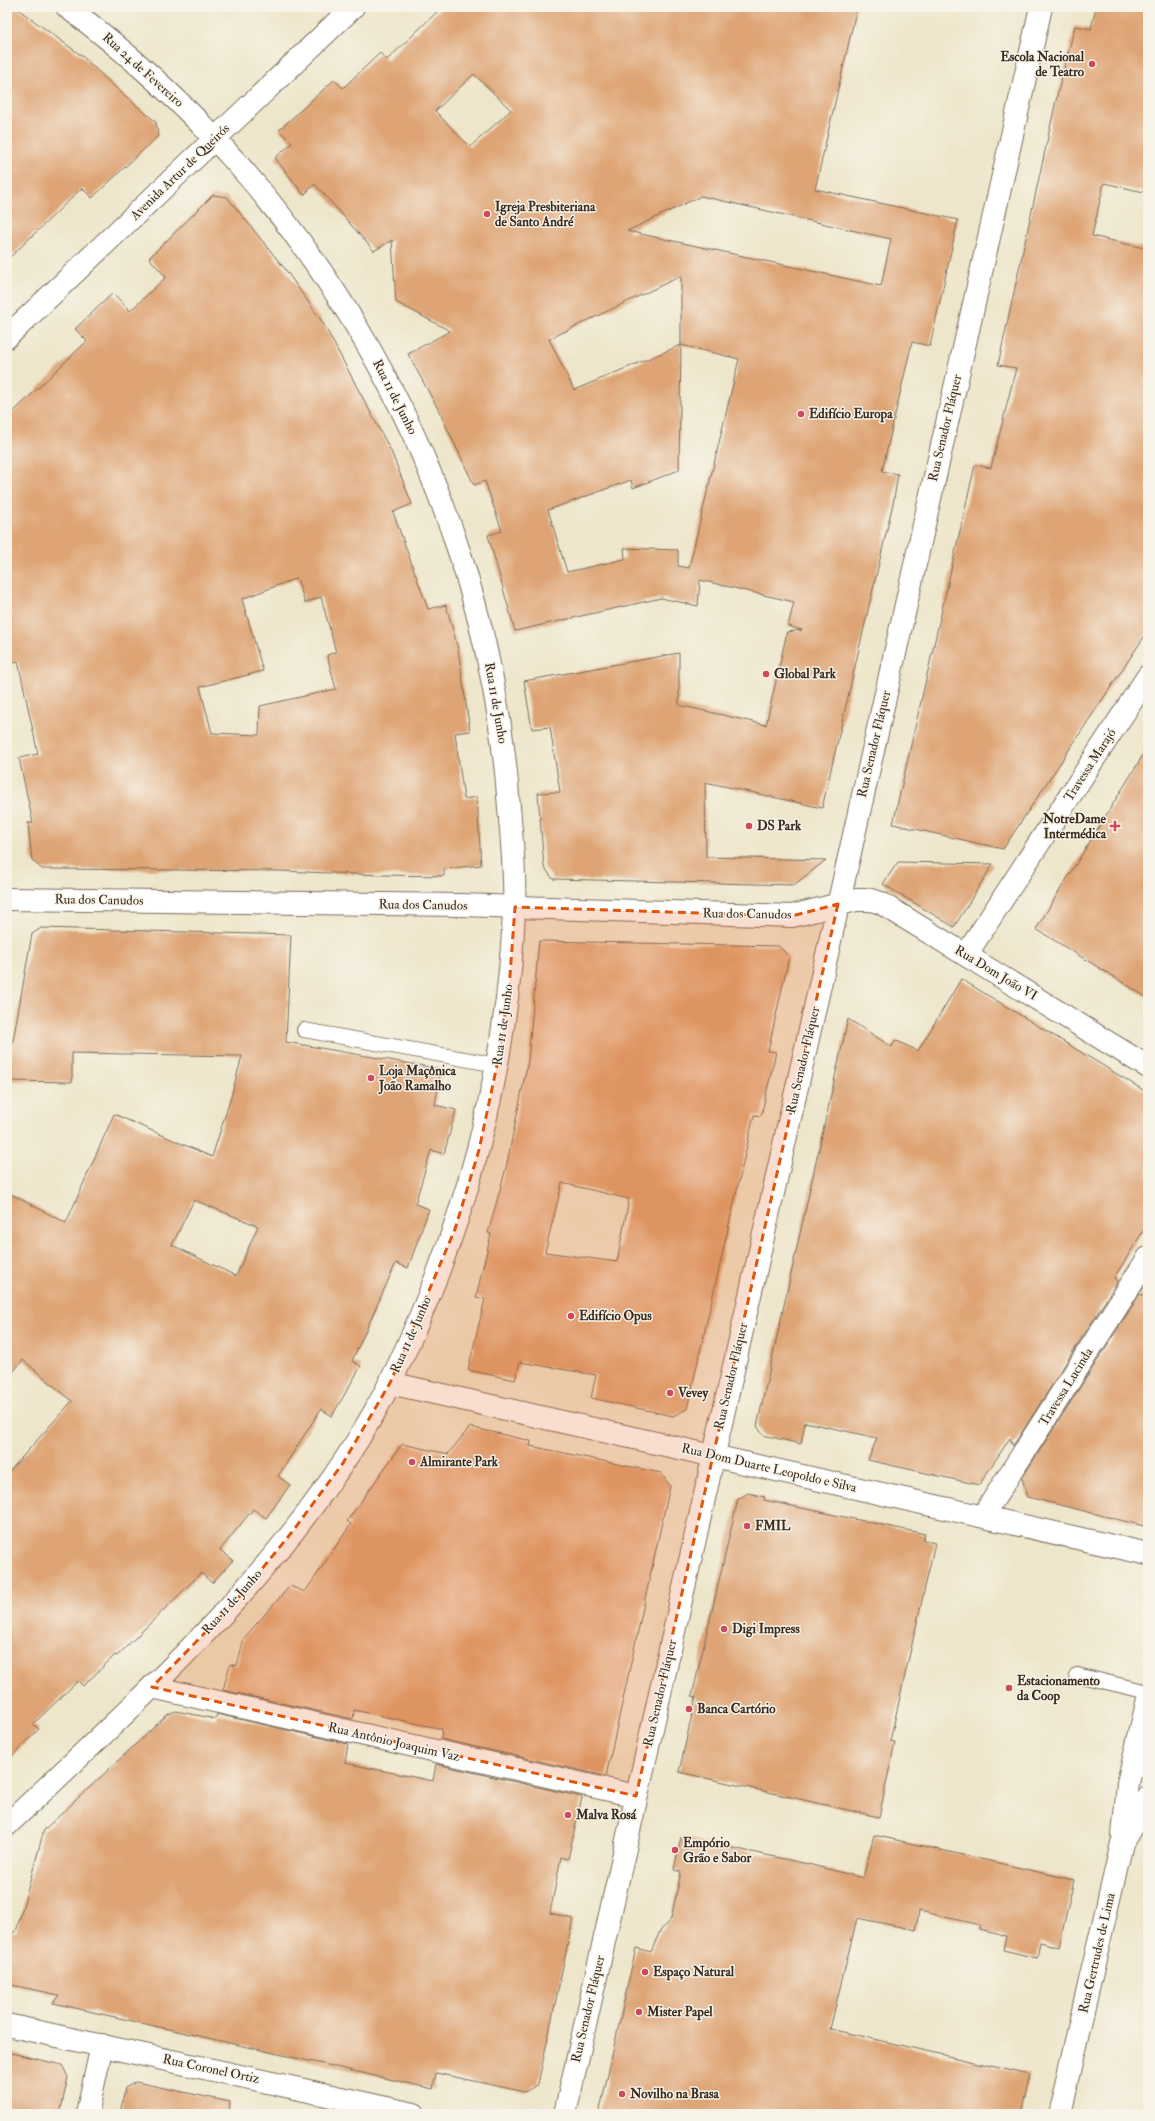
<svg xmlns="http://www.w3.org/2000/svg" width="1155" height="2121" viewBox="0 0 1155 2121" font-family="'IM FELL Double Pica',serif">
<rect width="100%" height="100%" fill="#f7f3e8"/>
<filter id="ink" filterUnits="userSpaceOnUse"><feTurbulence type="fractalNoise" baseFrequency=".025" numOctaves="2"/><feDisplacementMap in="SourceGraphic" scale="8" xChannelSelector="R" yChannelSelector="G"/><feConvolveMatrix kernelMatrix="1 2 1 2 8 2 1 2 1" color-interpolation-filters="sRGB"/></filter>
<filter id="wash" filterUnits="userSpaceOnUse"><feTurbulence type="fractalNoise" baseFrequency=".012" numOctaves="4" result="noise"/><feDisplacementMap in="SourceGraphic" scale="16" xChannelSelector="R" yChannelSelector="G"/><feGaussianBlur stdDeviation="0.9" result="paint"/><feColorMatrix in="noise" values="0 0 0 0 0 0 0 0 0 0 0 0 0 0 0 0 0 1.4 0 .05"/><feComposite in="paint" operator="in"/></filter>
<g filter="url(#wash)">
<rect width="100%" height="100%" fill="#eee6cb"/>
<g id="blocks">
<g fill="#dea475" fill-rule="evenodd">
<polygon points="7,7 15,7 82,56 117,89 156,122 158,136 92,198 82,188 7,260"/>
<path d="M442,7H857L815,189L958,220L930,346L912,342L882,471L898,474L894,499L822,808L705,782L706,857L826,860L794,885L553,879L544,867L538,793L560,792L550,727L532,729L524,681L679,653V705L766,725L787,632L802,630L788,626L794,602L700,580L698,606L661,598L515,631L488,535L502,531L485,481L474,485L438,409L408,354L450,331L396,302L392,240L374,251L315,184L304,195L275,158L292,143L279,130L334,80L343,88L380,53L387,60ZM474,74L511,110L470,147L435,111ZM701,196L891,239L881,286L627,231ZM681,276V345L739,359L689,568L678,566V550L624,548L625,559L567,572L548,510L631,480L633,488L679,470L681,345L574,390L549,339Z"/>
<polygon points="1096,7 1148,7 1148,193 1104,183 1092,236 1148,249 1148,631 1003,849 893,824 975,465 991,468 1016,368 998,365 1057,96 1075,26 1091,29"/>
<path d="M213,195L227,197L285,269L323,323L391,451L412,504L393,512L428,609L446,605L458,649L470,731L455,733L464,799L477,797L481,865L444,869V876L382,875L280,871L53,869H42L32,860L28,823H33L19,758L38,754L18,661L7,666V418L87,341L75,329L113,293L130,311L166,277L149,258ZM297,578L305,603L321,597L336,652L327,655L336,689L260,706L259,735L212,733L200,687L263,671L242,599Z"/>
<polygon points="1148,747 1148,998 1036,929"/>
<polygon points="898,862 993,864 954,927 883,884"/>
<path d="M41,928L291,935L286,1042L441,1069L435,1105L456,1110L444,1154L431,1150L415,1204L429,1209L408,1268L396,1263L352,1361L361,1366L332,1416L321,1409L278,1476L290,1485L266,1518L253,1509L220,1550L233,1560L212,1583L201,1573L117,1656L115,1655L83,1686L78,1681L33,1724L39,1729L7,1762V1474L72,1401L23,1360L7,1379V1192L66,1223L114,1114L212,1157L231,1097L242,1056L72,1053V1082L7,1081V1064L11,1052L32,934ZM194,1200L258,1226L236,1276L172,1245Z"/>
<path d="M539,941L779,946L789,957L768,1051L776,1052L761,1116L754,1115L687,1409L673,1416L591,1398L596,1375L520,1362L515,1380L468,1370L485,1299L476,1297L491,1234L488,1233L506,1168L528,1061ZM562,1183L629,1199L617,1262L545,1252Z"/>
<polygon points="961,979 1148,1093 1148,1223 1114,1278 1118,1281 1013,1446 1010,1438 979,1485 868,1460 877,1438 805,1422 801,1444 763,1435 757,1426 848,1019 892,1047 895,1040 918,1051"/>
<polygon points="1140,1294 1148,1299 1148,1527 1028,1497 1022,1478"/>
<polygon points="470,1427 531,1441 530,1446 661,1473 670,1486 606,1776 441,1739 442,1729 354,1710 353,1719 223,1690 230,1664 237,1666 244,1638 290,1586 305,1592 351,1524 347,1521 402,1444 448,1454"/>
<polygon points="748,1493 765,1497 764,1500 925,1534 923,1540 935,1543 890,1741 895,1742 879,1817 679,1772 696,1697 692,1696 738,1499"/>
<polygon points="176,1711 216,1719 217,1714 348,1744 345,1763 433,1781 436,1764 582,1797 568,1859 561,1857 550,1913 573,1919 538,2084 525,2092 436,2073 433,2089 53,2003 59,1995 7,1984 7,1931 16,1932 44,1830 167,1715"/>
<polygon points="874,1835 1074,1880 1059,1947 1040,1942 1037,1958 1003,1950 1006,1936 979,1930 980,1925 919,1911 916,1930 857,1918 830,2029 1030,2075 1021,2114 599,2114 636,1948 651,1952 660,1931 671,1919 681,1872 674,1870 681,1837 808,1864 863,1878"/>
<polygon points="7,2052 62,2065 68,2077 60,2114 7,2114"/>
<polygon points="136,2082 230,2102 229,2114 120,2114 125,2088"/>
</g>
</g>
</g>
<g filter="url(#ink)">
<use href="#blocks" fill-opacity="0" stroke="#7a6c5b" stroke-width="1"/>
<g fill="none" stroke-linecap="round" stroke-linejoin="round">
<defs>
<g id="lane">
<polyline points="304,1030 497,1065"/>
<polyline points="1077,1675 1148,1692"/>
</g>
<g id="street">
<polyline points="7,899 460,905 792,916 856,900 871,900 881,903 1148,1067"/>
<polyline points="966,955 1148,676"/>
<polyline points="390,1383 1148,1554"/>
<polyline points="983,1516 1148,1258"/>
<polyline points="152,1687 636,1796"/>
<path d="M7,1825C141,1698 283,1573 375,1411C399,1368 419,1321 437,1275C482,1159 509,1036 514,911C516,869 510,825 507,783C478,474 315,191 67,7"/>
<polyline points="1123,1835 1128,1783 1148,1699"/>
<polyline points="7,2025 414,2114"/>
<polyline points="87,2114 102,2045"/>
<polyline points="1059,2114 1122,1843 1148,1798"/>
</g>
<polyline id="secondary" points="565,2114 1041,7"/>
<polyline id="primary" points="7,337 353,7"/>
</defs>
<use href="#lane" stroke="#7a6c5b" stroke-width="16"/>
<use href="#street" stroke="#7a6c5b" stroke-width="24"/>
<use href="#secondary" stroke="#7a6c5b" stroke-width="24"/>
<use href="#primary" stroke="#7a6c5b" stroke-width="24"/>
<use href="#lane" stroke="#fff" stroke-width="14"/>
<use href="#street" stroke="#fff" stroke-width="22"/>
<use href="#secondary" stroke="#fff" stroke-width="22"/>
<use href="#primary" stroke="#fff" stroke-width="22"/>
</g>
</g>
<path fill="#df570d" fill-opacity="0.2" stroke="#df570d" stroke-width="3" stroke-dasharray="8 5" stroke-linejoin="round" d="M838,904L636,1796L152,1687L234,1603L292,1532L343,1463L390,1383L455,1229L479,1150L497,1065L509,989L515,907L792,916Z"/>
<g fill="#d1495b" stroke="#f7f3e8" stroke-width="1.5">
<circle cx="1092" cy="64" r="4"/>
<circle cx="487" cy="214" r="4"/>
<circle cx="801" cy="414" r="4"/>
<circle cx="766" cy="674" r="4"/>
<circle cx="749" cy="826" r="4"/>
<path d="M1113 820h4v4h4v4h-4v4h-4v-4h-4v-4h4z"/>
<circle cx="371" cy="1078" r="4"/>
<circle cx="571" cy="1316" r="4"/>
<circle cx="670" cy="1393" r="4"/>
<circle cx="412" cy="1462" r="4"/>
<circle cx="747" cy="1526" r="4"/>
<circle cx="724" cy="1629" r="4"/>
<circle cx="1009" cy="1688" r="4"/>
<circle cx="689" cy="1709" r="4"/>
<circle cx="568" cy="1815" r="4"/>
<circle cx="675" cy="1850" r="4"/>
<circle cx="645" cy="1972" r="4"/>
<circle cx="639" cy="2012" r="4"/>
<circle cx="622" cy="2094" r="4"/>
</g>
<g text-anchor="middle" dominant-baseline="central" stroke-width="3" stroke-linejoin="round" paint-order="stroke">
<g font-size="13" font-weight="bold" fill="#3b2a1e" stroke="#f7f3e8" text-anchor="start">
<text x="1084" y="57" text-anchor="end">Escola Nacional<tspan x="1084" dy="15">de Teatro</tspan></text>
<text x="495" y="207">Igreja Presbiteriana<tspan x="495" dy="15">de Santo André</tspan></text>
<text x="809" y="414">Edifício Europa</text>
<text x="774" y="674">Global Park</text>
<text x="1106" y="819" text-anchor="end">NotreDame<tspan x="1106" dy="15">Intermédica</tspan></text>
<text x="757" y="826">DS Park</text>
<text x="379" y="1071">Loja Maçônica<tspan x="379" dy="15">João Ramalho</tspan></text>
<text x="579" y="1316">Edifício Opus</text>
<text x="678" y="1393">Vevey</text>
<text x="420" y="1462">Almirante Park</text>
<text x="755" y="1526">FMIL</text>
<text x="732" y="1629">Digi Impress</text>
<text x="1017" y="1681">Estacionamento<tspan x="1017" dy="15">da Coop</tspan></text>
<text x="697" y="1709">Banca Cartório</text>
<text x="576" y="1815">Malva Rosá</text>
<text x="683" y="1843">Empório<tspan x="683" dy="15">Grão e Sabor</tspan></text>
<text x="653" y="1972">Espaço Natural</text>
<text x="647" y="2012">Mister Papel</text>
<text x="630" y="2094">Novilho na Brasa</text>
</g>
<g font-size="13" fill="#3b2a1e" stroke="#f7f3e8">
<text transform="translate(143 70) rotate(42)">Rua 24 de Fevereiro</text>
<text transform="translate(180 172) rotate(-44)">Avenida Artur de Queirós</text>
<text transform="translate(395 397) rotate(63)">Rua 11 de Junho</text>
<text transform="translate(945 428) rotate(-77)">Rua Senador Fláquer</text>
<text transform="translate(496 703) rotate(80)">Rua 11 de Junho</text>
<text transform="translate(874 744) rotate(-77)">Rua Senador Fláquer</text>
<text transform="translate(1090 765) rotate(-57)">Travessa Marajó</text>
<text transform="translate(99 900) rotate(1)">Rua dos Canudos</text>
<text transform="translate(423 905) rotate(1)">Rua dos Canudos</text>
<text transform="translate(747 914) rotate(1)">Rua dos Canudos</text>
<text transform="translate(996 973) rotate(31)">Rua Dom João VI</text>
<text transform="translate(503 1025) rotate(-82)">Rua 11 de Junho</text>
<text transform="translate(803 1060) rotate(-77)">Rua Senador Fláquer</text>
<text transform="translate(411 1335) rotate(-66)">Rua 11 de Junho</text>
<text transform="translate(731 1376) rotate(-77)">Rua Senador Fláquer</text>
<text transform="translate(1066 1387) rotate(-58)">Travessa Lucinda</text>
<text transform="translate(769 1468) rotate(13)">Rua Dom Duarte Leopoldo e Silva</text>
<text transform="translate(232 1602) rotate(-48)">Rua 11 de Junho</text>
<text transform="translate(660 1693) rotate(-77)">Rua Senador Fláquer</text>
<text transform="translate(394 1742) rotate(13)">Rua Antônio Joaquim Vaz</text>
<text transform="translate(1097 1953) rotate(-77)">Rua Gertrudes de Lima</text>
<text transform="translate(588 2009) rotate(-77)">Rua Senador Fláquer</text>
<text transform="translate(211 2069) rotate(12)">Rua Coronel Ortiz</text>
</g>
</g>
<rect width="1155" height="2121" fill="none" stroke="#f7f3e8" stroke-width="24"/>
</svg>
